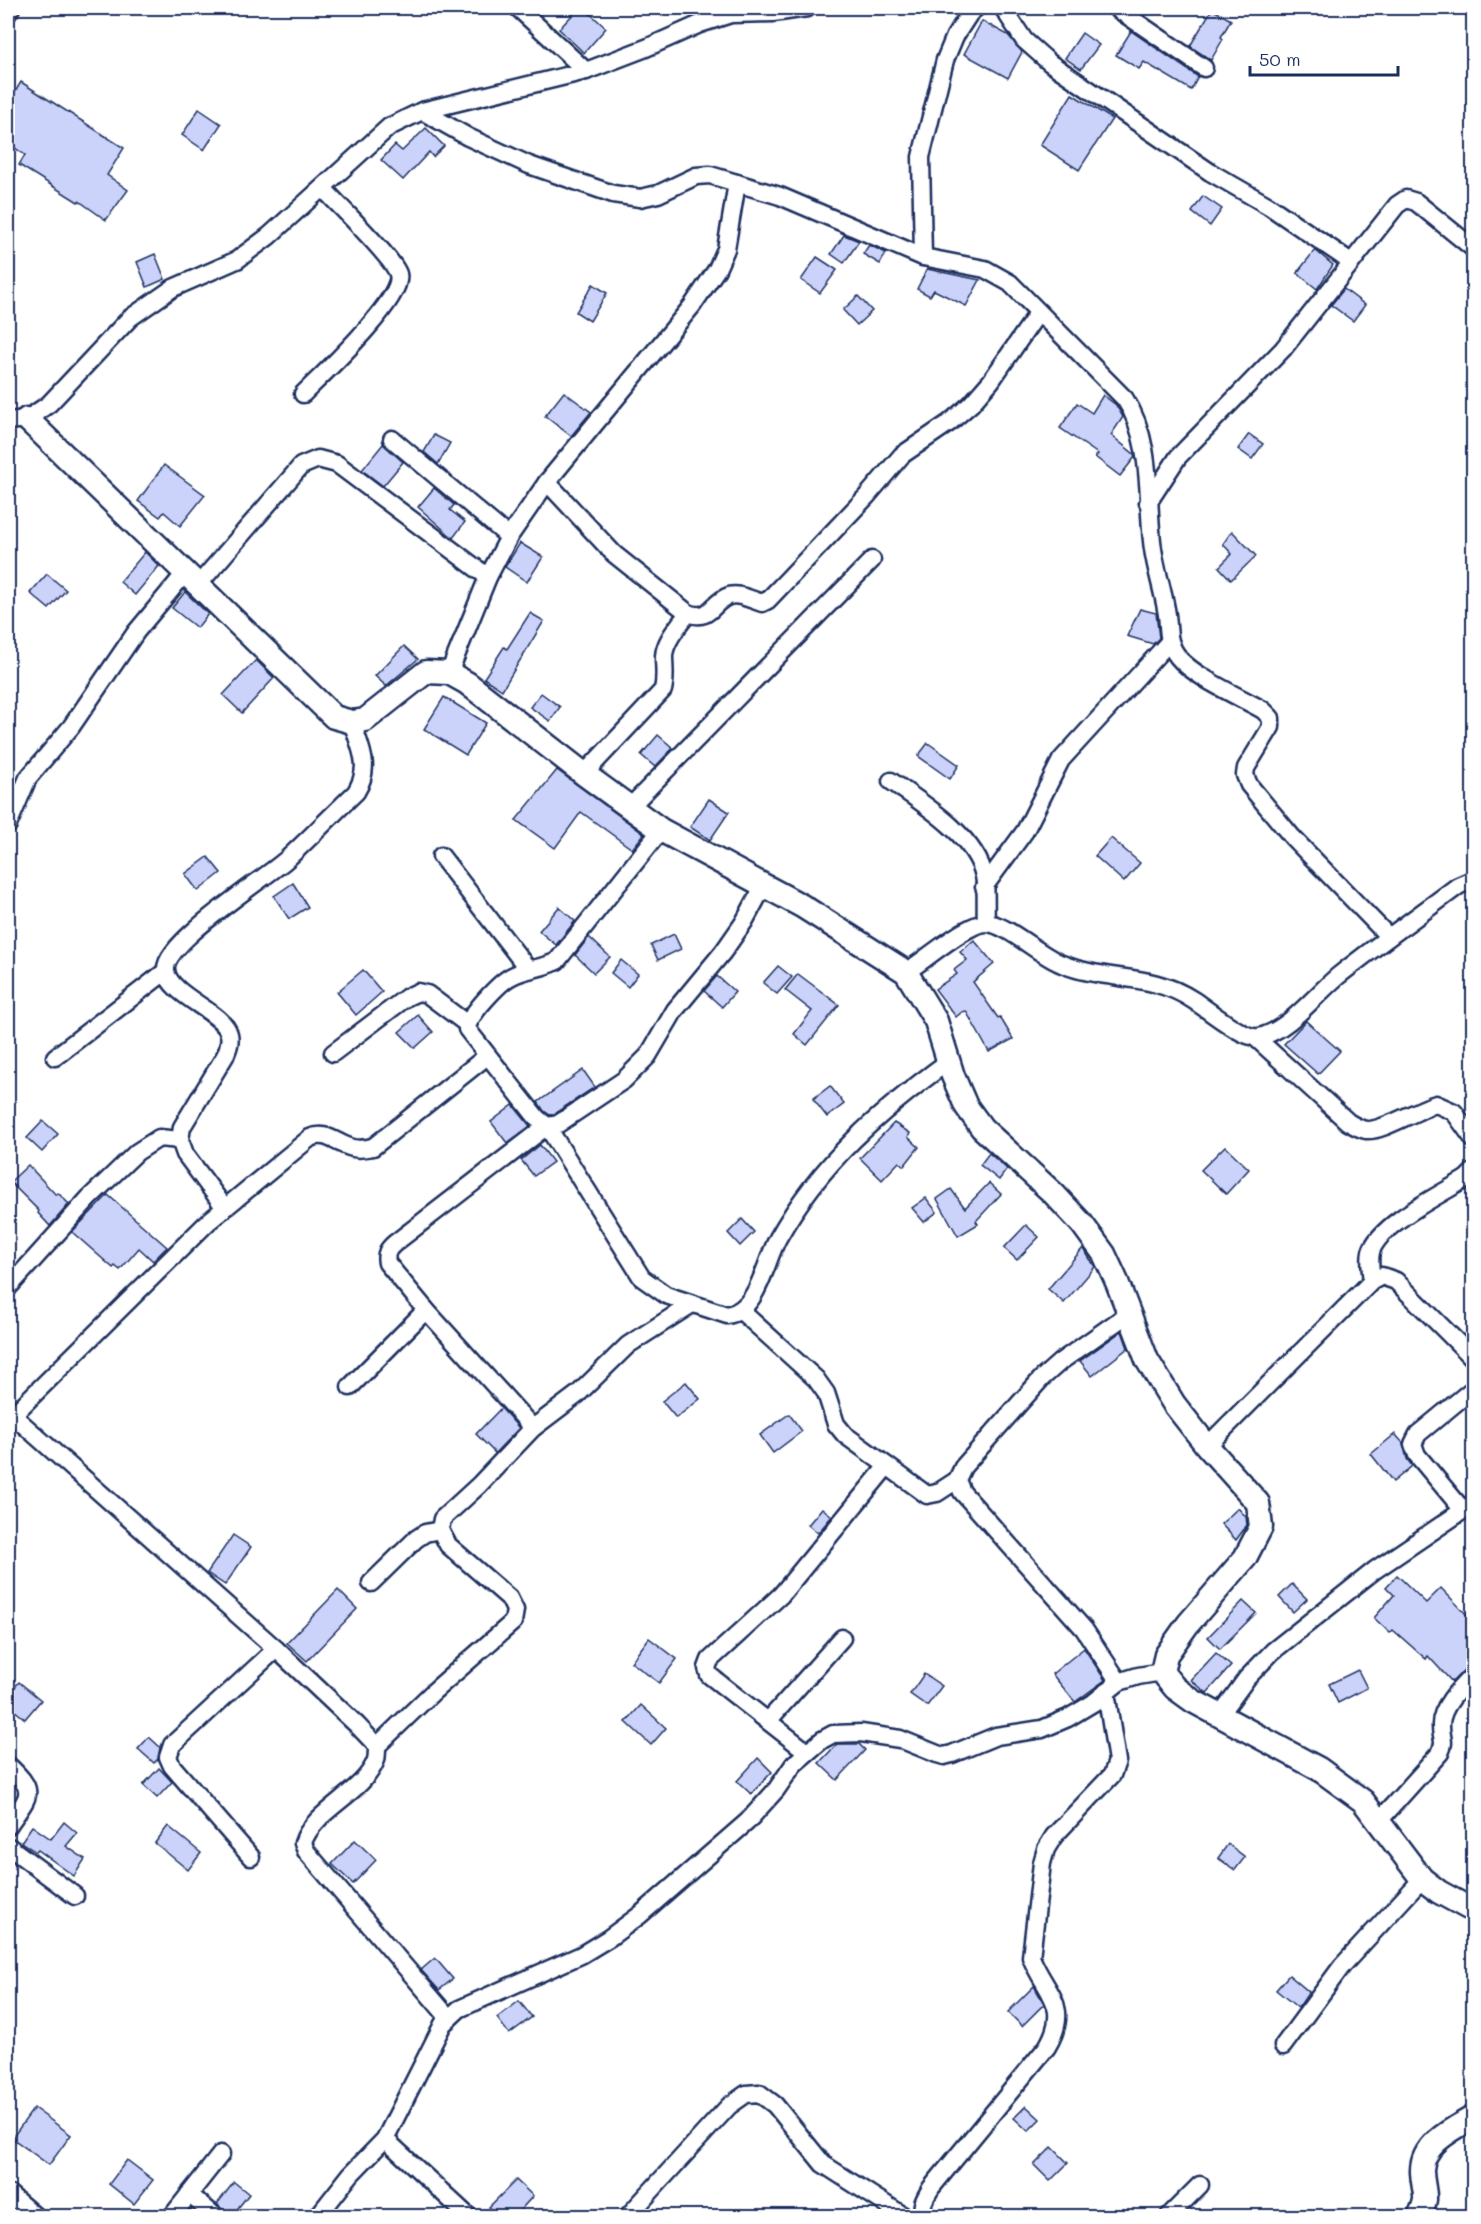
<svg xmlns="http://www.w3.org/2000/svg" width="1481" height="2224" viewBox="0 0 1481 2224" font-family="Mali,sans-serif">
<rect width="100%" height="100%" fill="#fff"/>
<filter id="ink" filterUnits="userSpaceOnUse"><feTurbulence type="fractalNoise" baseFrequency=".0167" numOctaves="2"/><feDisplacementMap in="SourceGraphic" scale="12" xChannelSelector="R" yChannelSelector="G"/><feConvolveMatrix kernelMatrix="1 2 1 2 8 2 1 2 1" color-interpolation-filters="sRGB"/></filter>
<g filter="url(#ink)">
<g fill="#cbd3fb" stroke="#1b2f5e" stroke-width="1.5">
<polygon points="579,8 584,8 606,28 584,53 559,29"/>
<polygon points="1212,9 1231,20 1221,37 1223,39 1211,60 1190,46"/>
<polygon points="982,21 1008,35 1022,52 1008,78 964,54"/>
<polygon points="1131,31 1198,77 1191,90 1144,62 1139,69 1116,55"/>
<polygon points="1082,33 1099,45 1081,69 1065,58"/>
<polygon points="21,82 124,148 107,175 128,190 106,220 79,201 78,202 19,165 25,155 8,143 8,103"/>
<polygon points="1072,94 1112,119 1079,170 1040,145"/>
<polygon points="199,109 221,124 204,150 182,135"/>
<polygon points="426,128 444,146 433,157 429,152 403,180 381,160 395,145 402,151"/>
<polygon points="1203,196 1222,209 1210,226 1192,212"/>
<polygon points="844,235 859,241 844,263 831,254"/>
<polygon points="869,245 886,253 880,264 863,254"/>
<polygon points="1315,250 1333,265 1317,289 1297,273"/>
<polygon points="155,254 165,279 147,287 137,262"/>
<polygon points="817,257 837,270 820,293 801,280"/>
<polygon points="927,269 980,280 966,306 934,290 930,296 917,289"/>
<polygon points="593,284 607,293 590,321 576,312"/>
<polygon points="1344,289 1365,305 1353,321 1331,305"/>
<polygon points="858,296 872,311 857,325 843,310"/>
<polygon points="564,392 591,412 571,436 545,416"/>
<polygon points="1103,395 1116,405 1123,417 1111,435 1134,454 1135,457 1120,476 1095,457 1098,454 1060,428 1077,403 1092,413"/>
<polygon points="1249,434 1263,444 1252,459 1238,449"/>
<polygon points="434,435 450,443 438,464 424,452"/>
<polygon points="383,444 403,462 383,486 362,470"/>
<polygon points="164,465 205,495 180,526 164,512 160,517 138,501"/>
<polygon points="434,488 454,505 450,510 465,522 453,538 418,507"/>
<polygon points="1232,531 1256,556 1231,580 1219,567 1232,554 1223,544"/>
<polygon points="520,543 543,557 527,582 505,567"/>
<polygon points="145,552 159,566 135,595 120,582"/>
<polygon points="47,574 66,590 49,609 30,593"/>
<polygon points="185,592 208,614 197,628 172,608"/>
<polygon points="1140,609 1156,613 1159,638 1153,644 1127,636"/>
<polygon points="530,613 544,621 502,690 484,678 504,647 507,649"/>
<polygon points="404,646 418,659 386,686 375,676"/>
<polygon points="256,660 274,678 242,713 223,695"/>
<polygon points="541,693 560,707 550,721 530,707"/>
<polygon points="444,697 486,723 466,755 424,729"/>
<polygon points="658,735 673,748 655,767 641,755"/>
<polygon points="928,743 959,765 950,779 918,756"/>
<polygon points="557,770 644,834 632,849 581,812 555,848 516,820"/>
<polygon points="709,799 729,812 710,840 690,827"/>
<polygon points="1111,838 1140,863 1124,882 1095,856"/>
<polygon points="208,857 221,873 198,891 185,874"/>
<polygon points="293,883 308,907 289,919 274,896"/>
<polygon points="559,907 575,921 556,945 539,931"/>
<polygon points="674,934 681,949 658,960 651,945"/>
<polygon points="589,937 610,957 594,973 575,955"/>
<polygon points="974,940 994,964 973,982 998,1018 1000,1017 1013,1039 989,1052 966,1011 962,1012 956,1017 935,989 957,974 954,970 967,960 960,952"/>
<polygon points="621,960 638,974 628,987 611,973"/>
<polygon points="778,966 792,977 777,994 763,983"/>
<polygon points="363,970 382,992 356,1015 337,992"/>
<polygon points="798,974 839,1005 807,1045 794,1034 812,1011 785,990"/>
<polygon points="717,976 735,992 722,1007 704,991"/>
<polygon points="418,1015 433,1032 415,1048 399,1032"/>
<polygon points="1306,1021 1340,1051 1318,1074 1284,1044"/>
<polygon points="583,1070 595,1087 554,1114 550,1115 544,1111 538,1102"/>
<polygon points="830,1086 844,1104 827,1117 813,1099"/>
<polygon points="513,1105 530,1126 507,1143 491,1122"/>
<polygon points="43,1121 58,1134 42,1152 27,1138"/>
<polygon points="894,1123 910,1133 908,1137 919,1147 904,1166 899,1162 882,1180 860,1158"/>
<polygon points="540,1145 553,1162 534,1176 521,1160"/>
<polygon points="1225,1146 1249,1169 1226,1194 1201,1170"/>
<polygon points="989,1153 1007,1169 999,1180 980,1165"/>
<polygon points="28,1165 56,1195 58,1193 69,1204 50,1226 38,1213 39,1211 10,1182"/>
<polygon points="989,1183 1001,1194 976,1221 978,1224 958,1236 937,1199 951,1189 965,1208"/>
<polygon points="108,1195 167,1247 153,1261 139,1248 120,1270 115,1266 113,1268 72,1232"/>
<polygon points="926,1198 937,1212 924,1222 912,1208"/>
<polygon points="742,1219 754,1232 740,1246 728,1233"/>
<polygon points="1026,1225 1039,1237 1017,1260 1004,1248"/>
<polygon points="1083,1248 1095,1267 1064,1303 1048,1289"/>
<polygon points="1122,1331 1128,1348 1092,1376 1080,1361"/>
<polygon points="686,1382 700,1399 676,1418 662,1401"/>
<polygon points="501,1408 519,1428 495,1453 476,1434"/>
<polygon points="789,1414 802,1431 773,1453 760,1435"/>
<polygon points="1395,1434 1403,1443 1407,1459 1412,1466 1393,1482 1371,1454"/>
<polygon points="822,1508 832,1516 818,1533 808,1525"/>
<polygon points="1238,1508 1246,1517 1247,1525 1236,1540 1221,1524"/>
<polygon points="233,1535 251,1547 225,1585 207,1573"/>
<polygon points="1397,1575 1426,1603 1441,1588 1473,1621 1473,1664 1467,1667 1452,1682 1428,1656 1426,1659 1393,1630 1390,1633 1374,1618 1394,1595 1386,1587"/>
<polygon points="1292,1584 1307,1599 1293,1612 1279,1597"/>
<polygon points="338,1590 357,1609 307,1661 287,1643"/>
<polygon points="1243,1601 1256,1613 1220,1649 1208,1637"/>
<polygon points="649,1638 677,1659 659,1683 631,1662"/>
<polygon points="1084,1648 1105,1680 1075,1702 1052,1674"/>
<polygon points="1216,1653 1231,1666 1207,1693 1191,1680"/>
<polygon points="1358,1670 1367,1688 1338,1703 1329,1684"/>
<polygon points="924,1674 942,1686 927,1706 910,1694"/>
<polygon points="19,1682 41,1700 25,1719 8,1705 8,1695"/>
<polygon points="641,1705 666,1728 651,1745 626,1722"/>
<polygon points="149,1737 160,1747 158,1759 154,1763 138,1749"/>
<polygon points="837,1744 859,1744 865,1750 837,1780 819,1763"/>
<polygon points="758,1758 772,1772 751,1794 737,1781"/>
<polygon points="159,1768 172,1782 157,1798 143,1785"/>
<polygon points="64,1822 77,1833 66,1846 85,1859 74,1876 38,1850 36,1852 21,1842 32,1826 51,1839"/>
<polygon points="168,1826 201,1853 188,1870 155,1843"/>
<polygon points="355,1840 376,1860 353,1884 332,1864"/>
<polygon points="1228,1844 1245,1857 1235,1870 1218,1858"/>
<polygon points="435,1958 453,1979 439,1990 421,1970"/>
<polygon points="1289,1975 1309,1992 1298,2008 1276,1990"/>
<polygon points="1034,1986 1044,2004 1022,2026 1008,2012"/>
<polygon points="519,2001 532,2017 509,2034 497,2018"/>
<polygon points="1026,2106 1040,2119 1028,2131 1014,2118"/>
<polygon points="34,2108 71,2135 49,2165 12,2138"/>
<polygon points="1052,2147 1068,2163 1050,2181 1034,2165"/>
<polygon points="127,2160 153,2180 134,2204 109,2184"/>
<polygon points="516,2180 533,2196 514,2217 499,2217 489,2207"/>
<polygon points="234,2182 249,2194 231,2217 225,2217 225,2212 217,2204"/>
</g>
<g fill="none" stroke-linecap="round" stroke-linejoin="round">
<defs>
<g id="street">
<polyline points="518,8 586,71"/>
<polyline points="1003,8 1024,40 1050,63 1210,172 1269,206 1351,262"/>
<polyline points="1116,8 1204,68"/>
<polyline points="8,13 11,8"/>
<path d="M422,111L468,137L529,165L613,194L640,198L658,194L696,176L710,175L780,196L923,257L985,269L1010,283L1125,399C1152,440 1147,494 1152,541C1154,564 1162,586 1166,609C1170,627 1165,640 1178,657C1194,677 1240,697 1263,710L1271,718V727L1246,768L1245,775L1249,785L1293,838L1389,937"/>
<polyline points="923,257 921,157 945,60 955,36 970,13 976,8"/>
<path d="M303,394C321,376 405,298 398,274C394,259 337,204 323,188"/>
<polyline points="8,421 27,419 49,404 130,318 173,288 237,260 269,236 389,127 422,111 586,71 646,48 700,24 731,14 773,13 807,8"/>
<polyline points="392,439 509,537"/>
<path d="M547,482L614,554L688,613C711,622 711,602 729,596C739,593 752,600 762,603L768,600L867,496L902,455L949,423L971,404L991,381L1038,313"/>
<polyline points="1148,503 1178,457 1283,349 1397,205 1406,199 1416,202 1474,249"/>
<polyline points="199,584 301,466 318,459 337,464 488,577"/>
<polyline points="449,673 488,577 509,537 547,482 692,306 717,269 726,249 737,183"/>
<path d="M584,774L663,690C666,677 664,669 664,656C665,640 679,626 688,613"/>
<path d="M891,781C922,803 976,836 984,876C987,890 985,908 986,922"/>
<polyline points="629,808 872,560"/>
<polyline points="8,825 28,778 71,727 136,632 186,572"/>
<path d="M661,830L557,961C542,969 527,968 512,976C501,981 467,1016 467,1029L537,1118L547,1126L558,1124L624,1080L648,1056L675,1010L723,952L744,922L764,885"/>
<polyline points="441,856 528,969"/>
<polyline points="984,887 1025,831 1061,760 1169,642"/>
<path d="M906,972C924,961 968,922 987,923C1007,924 1040,956 1062,964C1106,982 1151,972 1193,1000C1207,1009 1244,1040 1259,1037C1288,1031 1315,995 1338,976C1377,945 1418,916 1458,886L1474,879"/>
<path d="M1256,1038L1348,1122C1353,1125 1360,1129 1366,1130C1382,1132 1418,1109 1436,1104L1454,1112L1474,1140"/>
<polyline points="333,1053 407,997 418,992 427,994 467,1024"/>
<polyline points="55,1057 166,971"/>
<path d="M225,1208L185,1154L180,1140L182,1127L225,1056C228,1049 231,1042 229,1034C224,1012 170,996 166,971C161,944 266,878 287,859C311,837 333,814 356,792C372,766 360,748 352,722"/>
<path d="M1372,1281C1371,1272 1369,1261 1371,1252C1379,1224 1442,1194 1467,1178L1474,1171"/>
<polyline points="8,1288 89,1198 137,1152 159,1138 180,1140"/>
<polyline points="741,1311 816,1379 826,1393 836,1424 845,1435 927,1495 937,1493 957,1480"/>
<polyline points="350,1387 426,1310"/>
<path d="M8,1411L276,1649L357,1725L377,1746C377,1750 377,1756 376,1760C364,1793 313,1810 303,1843L306,1851L448,2017"/>
<path d="M13,1415L208,1222L310,1138C326,1130 338,1145 353,1148C360,1150 366,1148 373,1147L487,1056"/>
<path d="M533,1428L426,1310L387,1263C385,1253 388,1249 395,1243L547,1126L642,1278L666,1295L727,1315C758,1311 765,1262 778,1238C820,1163 880,1111 949,1061"/>
<polyline points="1207,1446 1372,1281 1382,1276 1396,1281 1474,1359"/>
<polyline points="1462,1509 1417,1455 1413,1444 1418,1434 1474,1388"/>
<polyline points="371,1583 416,1539 425,1533 440,1530"/>
<polyline points="1119,1682 1084,1629 962,1492 957,1480 963,1467 1042,1378 1060,1362 1128,1314"/>
<polyline points="1220,1715 1247,1678 1273,1651 1375,1570 1474,1503"/>
<polyline points="768,1721 842,1638"/>
<polyline points="377,1746 434,1691 513,1622 515,1610 509,1598 448,1545 440,1530 442,1519 479,1485 533,1428 578,1394 628,1345 692,1304"/>
<polyline points="806,1751 709,1675 707,1668 710,1660 781,1595 887,1466"/>
<path d="M8,1765C38,1793 29,1795 8,1826"/>
<path d="M1379,1821L1440,1753C1446,1740 1441,1739 1441,1726C1440,1707 1461,1687 1474,1674"/>
<polyline points="8,1846 75,1896"/>
<polyline points="251,1857 172,1766 168,1757 172,1745 276,1649"/>
<polyline points="1283,2046 1342,1966 1422,1879"/>
<polyline points="385,2139 468,2216"/>
<polyline points="8,2193 35,2216"/>
<polyline points="189,2194 215,2216"/>
<polyline points="172,2216 221,2154"/>
<polyline points="318,2216 351,2174 385,2139 443,2024 459,2009 581,1955 609,1938 640,1915 747,1822 776,1790 794,1764 822,1740 833,1734 861,1733 900,1739 937,1754 944,1756 952,1754 996,1736 1042,1729 1068,1718 1093,1703 1119,1682 1138,1676 1162,1672"/>
<polyline points="628,2216 729,2106 746,2094 759,2093 775,2105 823,2164 904,2216"/>
<path d="M926,2216C918,2207 926,2197 931,2188L1047,2047C1072,2005 1045,1993 1031,1957L1042,1863L1046,1849L1054,1836L1112,1775L1117,1761L1106,1692"/>
<polyline points="1169,2216 1200,2185"/>
</g>
<g id="secondary">
<polyline points="27,419 334,717 352,722 365,720 426,672 449,673 467,683 584,774 661,830 802,906 906,972 936,1021 953,1076 966,1106 982,1128 1054,1194 1082,1224 1104,1254 1117,1282 1147,1360 1174,1404 1207,1446 1258,1503 1261,1527 1245,1558 1188,1624 1166,1655 1162,1672 1175,1688 1193,1701 1319,1769 1363,1801 1422,1879 1439,1892 1474,1911"/>
<path d="M1419,2216C1430,2196 1423,2193 1422,2172C1421,2144 1453,2129 1474,2117"/>
</g>
</defs>
<use href="#street" stroke="#1b2f5e" stroke-width="21"/>
<use href="#secondary" stroke="#1b2f5e" stroke-width="27"/>
<use href="#street" stroke="#fff" stroke-width="16"/>
<use href="#secondary" stroke="#fff" stroke-width="22"/>
</g>
</g>
<rect width="1481" height="2224" fill="none" stroke="#fff" stroke-width="30"/>
<rect x="15" y="15" width="1451" height="2194" fill="none" stroke="#1b2f5e" stroke-width="2" filter="url(#ink)"/>
<path d="M1250 66v9h148v-9" fill="none" stroke="#1b2f5e" stroke-width="3"/>
<text x="1259" y="66" font-size="18" fill="#1b2f5e" stroke="#ffffff" stroke-width="4.5" paint-order="stroke">50 m</text>
</svg>
